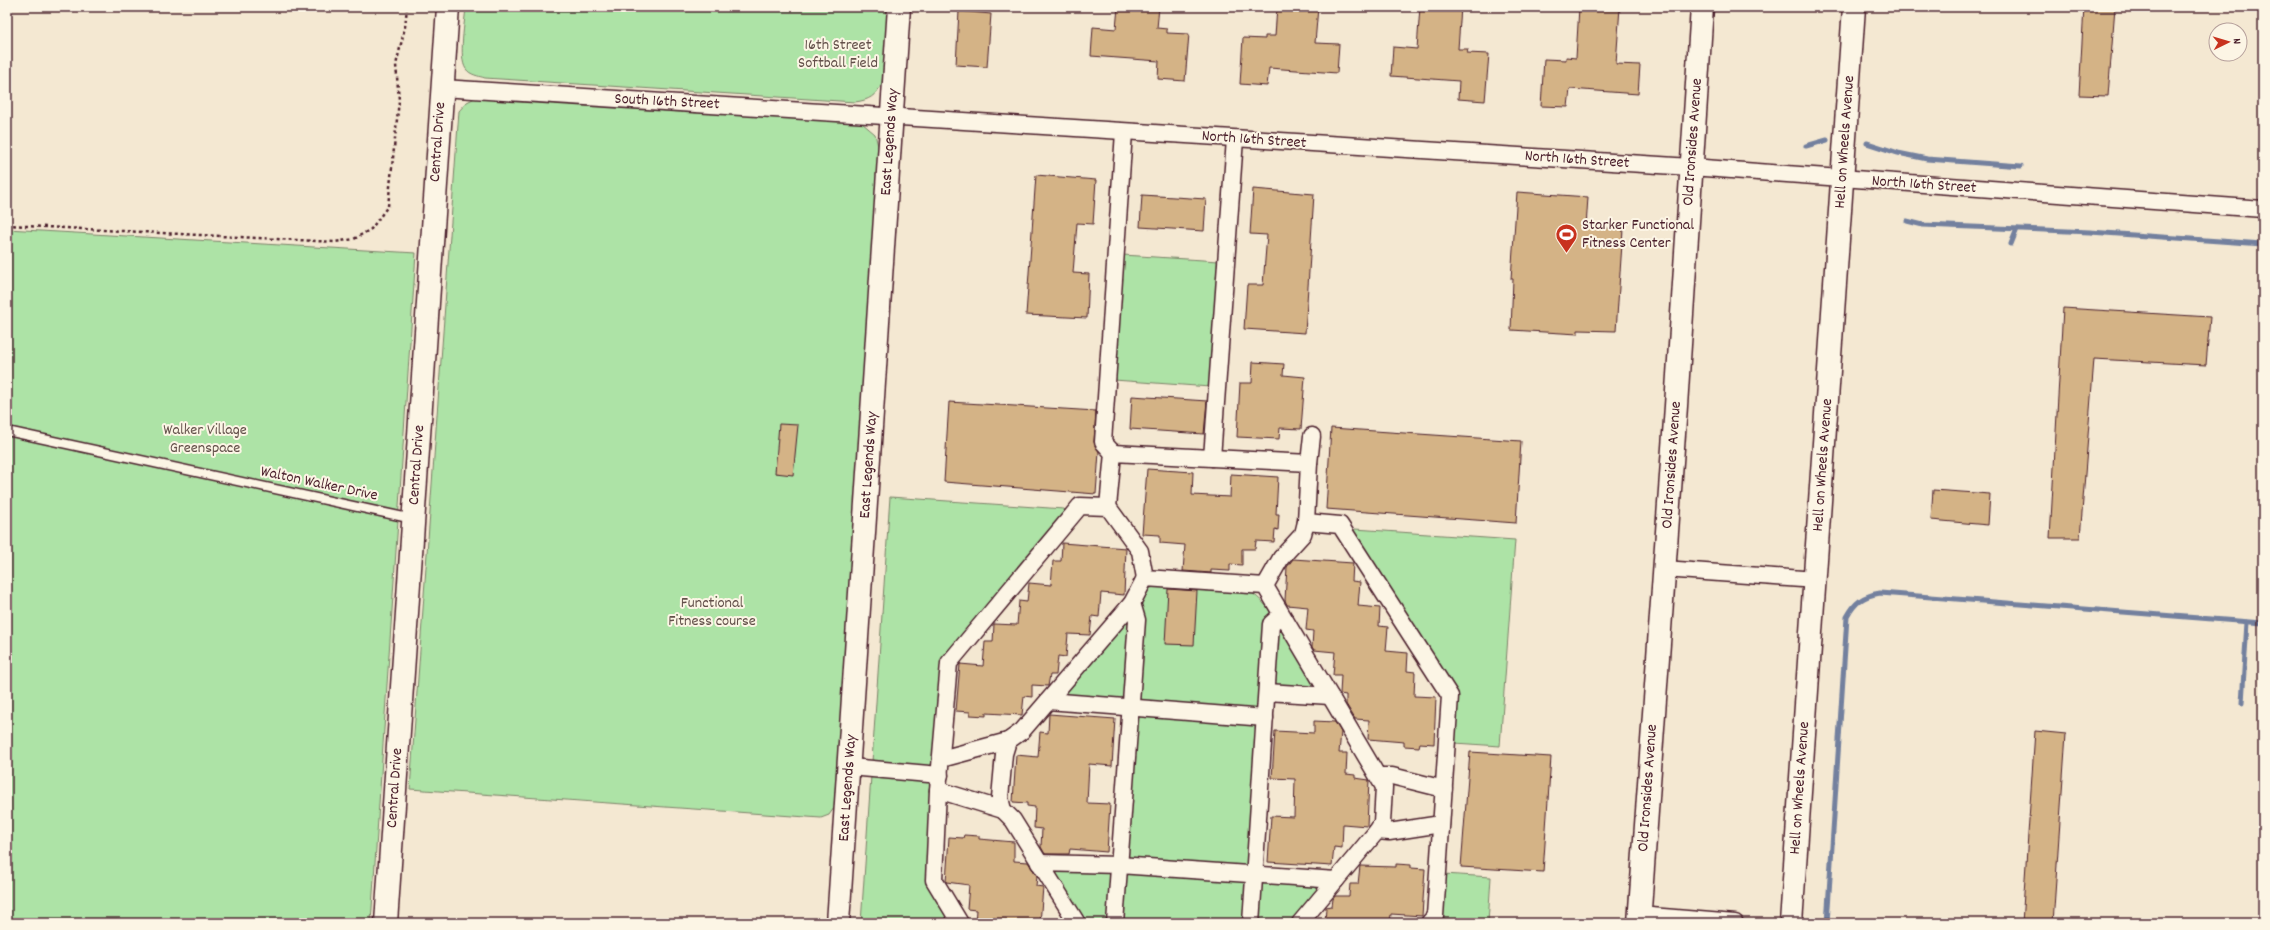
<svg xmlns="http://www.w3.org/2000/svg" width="2270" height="930" viewBox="0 0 2270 930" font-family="Dekko,sans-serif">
<rect width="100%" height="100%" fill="#f4e8d2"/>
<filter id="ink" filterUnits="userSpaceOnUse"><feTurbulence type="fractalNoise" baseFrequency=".025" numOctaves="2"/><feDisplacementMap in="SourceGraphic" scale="8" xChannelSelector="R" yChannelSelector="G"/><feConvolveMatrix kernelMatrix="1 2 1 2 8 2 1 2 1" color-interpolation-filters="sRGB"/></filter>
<g filter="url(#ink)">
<g fill="#ade3a6" stroke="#7c8168">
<path d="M466,7H888L882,84C875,96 870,100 855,102L485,78C479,76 470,75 466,69C458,58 465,21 466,7Z"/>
<polygon points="477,97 862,123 875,134 879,150 834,808 829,815 821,818 410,789 459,111 467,102"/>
<polygon points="7,229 416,253 371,923 7,923"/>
<polygon points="1123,255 1219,261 1210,387 1114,380"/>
<polygon points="890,497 1064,509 1067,512 941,664 926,879 953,923 861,923"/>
<polygon points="1355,529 1515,540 1500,746 1454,743 1456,697 1353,532"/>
<path d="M1163,585L1248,591C1274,603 1302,663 1317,689L1261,686L1247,879L1319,883L1321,889L1292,923H1082L1051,868L1123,871L1135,703L1061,698L1123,618L1151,588Z"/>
<polygon points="1444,874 1491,877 1488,923 1435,923"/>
</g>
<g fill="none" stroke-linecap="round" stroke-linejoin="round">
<g stroke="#73809e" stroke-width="5">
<polyline points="1867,143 1898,153 1927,159 2021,166"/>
<polyline points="1806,146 1827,140"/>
<polyline points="1907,221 1923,225 2090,232 2263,244"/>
<polyline points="2011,244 2017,229"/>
<polyline points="2242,703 2247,622"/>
<path d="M1827,923L1847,617C1855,602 1863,596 1880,593L2263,623"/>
</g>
</g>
<g fill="#d4b386" stroke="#4a1f2b">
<polygon points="1118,7 1159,7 1157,28 1167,29 1167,33 1189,34 1185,81 1158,79 1159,61 1091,56 1093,27 1116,29"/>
<polygon points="1277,7 1318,7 1315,43 1339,44 1337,73 1269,68 1267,86 1240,84 1243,38 1265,39 1265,36 1275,36"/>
<polygon points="1420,7 1461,7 1458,49 1468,49 1467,53 1489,54 1485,101 1458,99 1459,81 1391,76 1393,47 1417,49"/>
<polygon points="1579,7 1620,7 1616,64 1640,65 1638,94 1570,89 1568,107 1541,106 1544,59 1566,60 1566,57 1576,58"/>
<polygon points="2084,7 2115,7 2108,96 2079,95"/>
<polygon points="959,11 991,14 987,67 956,65"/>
<polygon points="1036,175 1096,180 1093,224 1077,223 1073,273 1089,274 1087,318 1026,315"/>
<polygon points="1253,189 1314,194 1305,333 1244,329 1247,285 1263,285 1267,235 1250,234"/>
<polygon points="1517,192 1588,197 1586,227 1623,229 1616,331 1578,330 1578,334 1511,330 1513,279 1511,279"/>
<polygon points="1142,195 1206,199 1204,231 1140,227"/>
<polygon points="2063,308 2210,317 2206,365 2094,359 2080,538 2050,538"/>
<polygon points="1253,362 1284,364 1283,375 1305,377 1301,429 1280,428 1279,439 1237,437 1240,383 1252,383"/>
<polygon points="1132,396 1207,401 1204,434 1130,429"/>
<polygon points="949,402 1096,411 1094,442 1099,452 1096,494 944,482"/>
<polygon points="779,424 798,425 793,475 775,473"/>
<polygon points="1331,428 1521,441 1516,523 1326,509"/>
<polygon points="1147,469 1193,472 1192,495 1230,497 1231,474 1278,477 1276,514 1279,514 1278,530 1275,529 1274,542 1256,541 1255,549 1242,549 1242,565 1230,564 1230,571 1211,570 1211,573 1183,571 1185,545 1160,543 1160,535 1142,534"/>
<polygon points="1933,490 1990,494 1988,525 1931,520"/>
<polygon points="1062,543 1126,548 1124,595 1101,593 1099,617 1092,616 1090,635 1068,634 1066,657 1058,656 1056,675 1050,675 1048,686 1032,685 1032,697 1024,696 1022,715 986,713 986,716 970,715 970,712 956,711 960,664 983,666 985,642 993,642 994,624 1017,625 1019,601 1027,602 1029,583 1051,585 1053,561 1061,561"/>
<polygon points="1293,559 1353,563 1352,581 1360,582 1358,606 1380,608 1379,626 1388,627 1386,651 1408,653 1407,671 1415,672 1414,696 1436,697 1434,744 1420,743 1419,747 1404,746 1404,742 1368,739 1369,720 1355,719 1346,704 1346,695 1340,694 1341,675 1333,675 1335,652 1314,650 1312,647 1313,631 1306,630 1308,607 1287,605 1285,600 1287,567"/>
<polygon points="1168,589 1197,591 1194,645 1165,644"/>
<polygon points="1049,714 1115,719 1112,766 1089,764 1087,803 1110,804 1107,852 1070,849 1069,854 1045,854 1041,847 1042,829 1034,828 1035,807 1027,806 1027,803 1013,802 1016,755 1038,757 1040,732 1048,733"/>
<polygon points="1314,721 1335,722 1341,732 1339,753 1347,753 1346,774 1355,775 1355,778 1369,780 1367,826 1343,824 1342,848 1334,847 1332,866 1268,862 1271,816 1294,817 1295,779 1272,778 1275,731 1314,733"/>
<polygon points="2035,731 2066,734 2053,923 2022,923"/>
<polygon points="1470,752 1551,757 1543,872 1461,867"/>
<polygon points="964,835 979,836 979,839 1014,842 1014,861 1028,862 1037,876 1036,886 1043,887 1040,923 975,923 976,910 967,909 969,885 946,882 949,837 963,838"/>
<polygon points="1396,864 1411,865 1411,868 1425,869 1422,916 1391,914 1390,923 1325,923 1326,907 1332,906 1333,899 1335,896 1349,896 1350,884 1358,884 1360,866 1396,867"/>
</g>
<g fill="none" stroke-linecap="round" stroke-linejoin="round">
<defs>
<polyline id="lane" points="7,431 413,519"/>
<g id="street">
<polyline points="442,88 1691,167 2263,209"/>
<polyline points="1113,453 1103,442 1124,132"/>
<polyline points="1212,458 1309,463 1306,522"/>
<polyline points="1309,463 1312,436"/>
<polyline points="1108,507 1113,453 1212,458 1235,139"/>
<polyline points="1664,569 1816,580"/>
<polyline points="1265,586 1281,558 1303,534 1306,522 1340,525 1450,696 1435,916 1429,923"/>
<polyline points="1267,692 1330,696"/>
<polyline points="1048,701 1265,718"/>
<polyline points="941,759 1008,741"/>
<polyline points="850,767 940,775"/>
<polyline points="1378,776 1392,776 1444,789"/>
<polyline points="938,790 1003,810"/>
<polyline points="1377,831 1389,832 1441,824"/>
<polyline points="1039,863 1119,865 1336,880"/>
<polyline points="1639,915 1735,923"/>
<polyline points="960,923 934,880 938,790 949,663 1080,506 1108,507 1140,551 1145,578"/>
<polyline points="1077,923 1013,820 1003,810 1000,798 1004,754 1008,741 1022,731 1132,603 1145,578 1265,586 1384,787 1382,823 1377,831 1300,923"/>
<polyline points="1115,923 1137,620 1132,603"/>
<polyline points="1251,923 1271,624 1281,615"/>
</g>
<g id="secondary">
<polyline points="386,923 448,7"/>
<polyline points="838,923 899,7"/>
<polyline points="1639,923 1676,406 1702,7"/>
<polyline points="1791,923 1854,7"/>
</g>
</defs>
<use href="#lane" stroke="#4a1f2b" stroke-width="11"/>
<use href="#street" stroke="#4a1f2b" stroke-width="19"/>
<use href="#secondary" stroke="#4a1f2b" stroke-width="25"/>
<polyline stroke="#4a1f2b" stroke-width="2.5" stroke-dasharray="3 3" stroke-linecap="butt" points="7,225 335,242 354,239 371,229 388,206 399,100 396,65 405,27 407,7"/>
<use href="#lane" stroke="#fcf5e5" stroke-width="8"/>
<use href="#street" stroke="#fcf5e5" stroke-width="16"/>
<use href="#secondary" stroke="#fcf5e5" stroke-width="22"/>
</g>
</g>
<defs>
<symbol id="stadium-pin" viewBox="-11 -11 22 30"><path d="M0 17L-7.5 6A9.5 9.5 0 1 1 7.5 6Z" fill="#c8321e" stroke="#fcf5e5"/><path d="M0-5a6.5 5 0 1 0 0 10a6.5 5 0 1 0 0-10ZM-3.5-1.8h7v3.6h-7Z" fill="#fff"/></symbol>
</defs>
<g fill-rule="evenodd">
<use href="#stadium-pin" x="1554" y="222" width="25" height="34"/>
</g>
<g text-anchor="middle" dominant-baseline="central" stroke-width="4" stroke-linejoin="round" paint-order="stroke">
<g font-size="16" fill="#63504a" stroke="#fcf5e5">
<text x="838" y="45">16th Street<tspan x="838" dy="18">Softball Field</tspan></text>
<text x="205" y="430">Walker Village<tspan x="205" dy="18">Greenspace</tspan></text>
<text x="712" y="603">Functional<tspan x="712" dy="18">Fitness course</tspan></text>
</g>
<g font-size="16" fill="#4a1f2b" stroke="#fcf5e5">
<text transform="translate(667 102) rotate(3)">South 16th Street</text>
<text transform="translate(1254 140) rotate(4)">North 16th Street</text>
<text transform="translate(438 142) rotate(-86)">Central Drive</text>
<text transform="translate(890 142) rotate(-86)">East Legends Way</text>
<text transform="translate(1693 142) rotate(-86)">Old Ironsides Avenue</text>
<text transform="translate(1845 142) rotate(-86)">Hell on Wheels Avenue</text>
<text transform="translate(1577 160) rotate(4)">North 16th Street</text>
<text transform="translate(1924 185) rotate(4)">North 16th Street</text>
<text transform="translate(417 465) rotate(-86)">Central Drive</text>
<text transform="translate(869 465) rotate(-86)">East Legends Way</text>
<text transform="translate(1672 465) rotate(-86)">Old Ironsides Avenue</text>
<text transform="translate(1823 465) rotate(-86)">Hell on Wheels Avenue</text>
<text transform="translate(319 484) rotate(12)">Walton Walker Drive</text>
<text transform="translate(395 788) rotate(-86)">Central Drive</text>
<text transform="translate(848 788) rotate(-86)">East Legends Way</text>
<text transform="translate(1648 788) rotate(-86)">Old Ironsides Avenue</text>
<text transform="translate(1800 788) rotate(-86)">Hell on Wheels Avenue</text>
</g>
<g font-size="16" fill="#4a1f2b" stroke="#fcf5e5" text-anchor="start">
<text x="1582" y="225">Starker Functional<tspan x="1582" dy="18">Fitness Center</tspan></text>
</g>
</g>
<rect width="2270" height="930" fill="none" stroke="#fcf5e5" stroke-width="24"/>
<rect x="12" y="12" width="2246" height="906" fill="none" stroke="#4a1f2b" stroke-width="1.5" filter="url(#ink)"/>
<g transform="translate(2228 42) rotate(85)"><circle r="19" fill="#fcf5e5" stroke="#b59f9b"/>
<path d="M0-3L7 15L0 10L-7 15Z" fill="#c8321e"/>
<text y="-6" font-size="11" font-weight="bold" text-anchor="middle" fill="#4a1f2b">N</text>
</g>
</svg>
